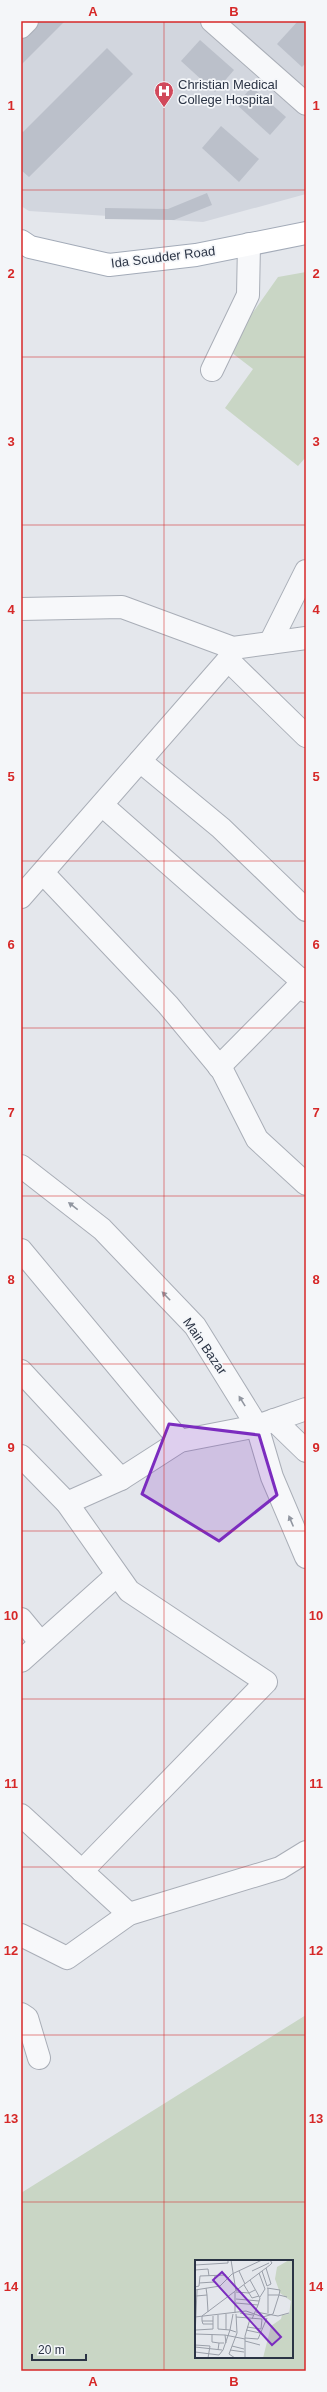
<svg xmlns="http://www.w3.org/2000/svg" width="327" height="2392" viewBox="0 0 327 2392" font-family="Arial,sans-serif">
<rect width="100%" height="100%" fill="#e4e7ec"/>
<polygon fill="#d2d6de" points="21,21 306,21 306,194 203,222 29,211 21,206"/>
<g fill="#c9d6c5" fill-rule="evenodd">
<polygon points="306,272 306,457 298,466 225,408 253,369 227,349 278,277"/>
<path d="M306,2015V2371H21V2193ZM196,2261H292V2357H196Z"/>
</g>
<g fill="#bbc0ca">
<polygon points="22,21 65,21 21,65 21,22"/>
<polygon points="298,21 306,21 306,63 302,67 277,44"/>
<polygon points="200,40 234,70 215,92 181,61"/>
<polygon points="107,48 133,74 29,177 21,170 21,130 23,132"/>
<polygon points="252,87 286,117 270,135 236,104"/>
<polygon points="221,126 259,159 239,182 202,148"/>
<polygon points="207,193 212,205 174,220 105,219 105,208 168,209"/>
</g>
<g fill="none" stroke-linecap="round" stroke-linejoin="round">
<defs>
<g id="minor">
<polyline points="212,21 306,104"/>
<polyline points="21,27 27,21"/>
<polyline points="212,370 248,295 249,244"/>
<polyline points="21,609 122,607 233,648 306,638"/>
<polyline points="270,643 306,571"/>
<polyline points="228,660 306,736"/>
<polyline points="140,761 221,828 306,910"/>
<polyline points="102,805 303,982 306,991"/>
<polyline points="43,873 168,1005 222,1070 257,1139 306,1184"/>
<polyline points="21,897 228,660 233,648"/>
<polyline points="219,1067 306,979"/>
<polyline points="21,1166 102,1229 195,1326 257,1426 272,1477 306,1557"/>
<polyline points="21,1250 180,1441"/>
<polyline points="21,1371 121,1479"/>
<polyline points="274,1420 306,1451"/>
<polyline points="21,1456 67,1503 129,1591 266,1682 82,1871"/>
<polyline points="67,1503 121,1479 180,1441 257,1426 306,1409"/>
<polyline points="21,1619 40,1642"/>
<polyline points="21,1661 117,1575"/>
<polyline points="21,1815 129,1914"/>
<polyline points="21,1935 67,1958 129,1914 280,1868 306,1852"/>
<polyline points="21,2014 27,2018 39,2058"/>
</g>
<polyline id="major" points="21,241 30,247 109,265 196,255 306,233"/>
</defs>
<use href="#minor" stroke="#a9aeb7" stroke-width="24"/>
<use href="#major" stroke="#a3abb8" stroke-width="24"/>
<use href="#minor" stroke="#f7f8fa" stroke-width="22"/>
<use href="#major" stroke="#fff" stroke-width="22"/>
</g>
<defs><path id="oneway-solid" d="M-6-.8H1V-3.2L6.5 0L1 3.2V.8H-6Z"/></defs>
<g fill="#9196a0">
<use href="#oneway-solid" transform="translate(73 1206) rotate(-142)"/>
<use href="#oneway-solid" transform="translate(166 1296) rotate(-134)"/>
<use href="#oneway-solid" transform="translate(242 1401) rotate(-122)"/>
<use href="#oneway-solid" transform="translate(291 1521) rotate(-113)"/>
</g>
<path fill="#7b2cbf" fill-opacity="0.2" stroke="#7b2cbf" stroke-width="3" stroke-linejoin="round" d="M169,1424L259,1435L277,1495L219,1541L142,1494Z"/>
<path fill="none" stroke="#d62828" stroke-width="1" stroke-opacity="0.55" d="M164,21V2371M21,190H306M21,357H306M21,525H306M21,693H306M21,861H306M21,1028H306M21,1196H306M21,1364H306M21,1531H306M21,1699H306M21,1867H306M21,2035H306M21,2202H306"/>
<defs>
<symbol id="hospital-pin" viewBox="-11 -11 22 30"><path d="M0 17L-7.5 6A9.5 9.5 0 1 1 7.5 6Z" fill="#d1495b" stroke="#f4f6f9"/><path d="M-5-5h3v3.5h4V-5h3V5h-3V1.5h-4V5h-3Z" fill="#fff"/></symbol>
</defs>
<g fill-rule="evenodd">
<use href="#hospital-pin" x="153" y="80" width="22" height="30"/>
</g>
<g text-anchor="middle" dominant-baseline="central" stroke-width="3.5" stroke-linejoin="round" paint-order="stroke">
<g font-size="13" fill="#2b3445" stroke="#f4f6f9" text-anchor="start">
<text x="178" y="84">Christian Medical<tspan x="178" dy="15">College Hospital</tspan></text>
</g>
<g font-size="13" fill="#2b3445" stroke="#f4f6f9">
<text transform="translate(163 257) rotate(-7)">Ida Scudder Road</text>
<text transform="translate(205 1346) rotate(55)">Main Bazar</text>
</g>
</g>
<g transform="translate(195 2260)">
<rect width="98" height="98" fill="#e4e7ec"/>
<path d="M94,0H98V98H68L76,66L86,59L87,55L94,54L96,41L85,33L80,19L82,7Z" fill="#c9d6c5"/>
<path fill="none" stroke="#9a9fa9" stroke-width="1" d="M36,0L41,31M0,5L33,3V0M71,8L76,24L72,26M0,10L13,9L14,16M44,11L50,24M57,11L74,3M67,11L72,26M64,13L70,29L65,37M4,23L19,22L20,16M49,25L57,38L64,36M0,27L4,26L5,16L31,15M72,28L85,30L84,35L92,37M73,28V53M0,30L25,26L37,14L67,0M41,32L54,33L60,30M12,35L13,52M73,35H84L78,54M1,36L12,35L11,28M41,39L64,41M41,43L63,45L65,38L55,20M61,52L83,56L94,53M40,53V32M45,53L58,55M31,54V70M38,54L35,70L41,72M0,57L51,51L68,57L78,54M41,57L67,59L66,69M57,59L63,45M7,61L8,64H18M18,61H7V56L75,5L77,3L75,0M52,67L66,69M1,70L18,69V56M51,70L65,73M0,74L30,75L31,83M17,74V82L24,83M30,75L50,79M0,77L2,30M50,78L63,79L72,58M50,81L65,85M0,85L15,86L13,98M37,86L49,89M0,87L27,90M23,90L24,83H29M35,90L49,92M0,92L24,95L28,90L35,70L23,69V55M40,98L34,94L42,73L41,54M50,98V76L55,59"/>
<path fill="#7b2cbf" fill-opacity="0.15" stroke="#7b2cbf" stroke-width="2" d="M27,12L86,77L77,85L18,20Z"/>
<rect width="98" height="98" fill="none" stroke="#2b3445" stroke-width="2"/>
</g>
<rect width="327" height="2392" fill="none" stroke="#f4f6f9" stroke-width="44"/>
<path d="M32 2354v6h54v-6" fill="none" stroke="#2b3445" stroke-width="2"/>
<text x="38" y="2354" font-size="12" fill="#2b3445" stroke="#f4f6f9" stroke-width="3" paint-order="stroke">20 m</text>
<rect x="22" y="22" width="283" height="2348" fill="none" stroke="#d62828" stroke-width="1.5"/>
<g font-size="13" text-anchor="middle" font-weight="bold" fill="#d62828">
<text x="93" y="16">A</text>
<text x="234" y="16">B</text>
<text x="11" y="110">1</text>
<text x="316" y="110">1</text>
<text x="11" y="278">2</text>
<text x="316" y="278">2</text>
<text x="11" y="446">3</text>
<text x="316" y="446">3</text>
<text x="11" y="614">4</text>
<text x="316" y="614">4</text>
<text x="11" y="781">5</text>
<text x="316" y="781">5</text>
<text x="11" y="949">6</text>
<text x="316" y="949">6</text>
<text x="11" y="1117">7</text>
<text x="316" y="1117">7</text>
<text x="11" y="1284">8</text>
<text x="316" y="1284">8</text>
<text x="11" y="1452">9</text>
<text x="316" y="1452">9</text>
<text x="11" y="1620">10</text>
<text x="316" y="1620">10</text>
<text x="11" y="1788">11</text>
<text x="316" y="1788">11</text>
<text x="11" y="1955">12</text>
<text x="316" y="1955">12</text>
<text x="11" y="2123">13</text>
<text x="316" y="2123">13</text>
<text x="11" y="2291">14</text>
<text x="316" y="2291">14</text>
<text x="93" y="2386">A</text>
<text x="234" y="2386">B</text>
</g>
</svg>
